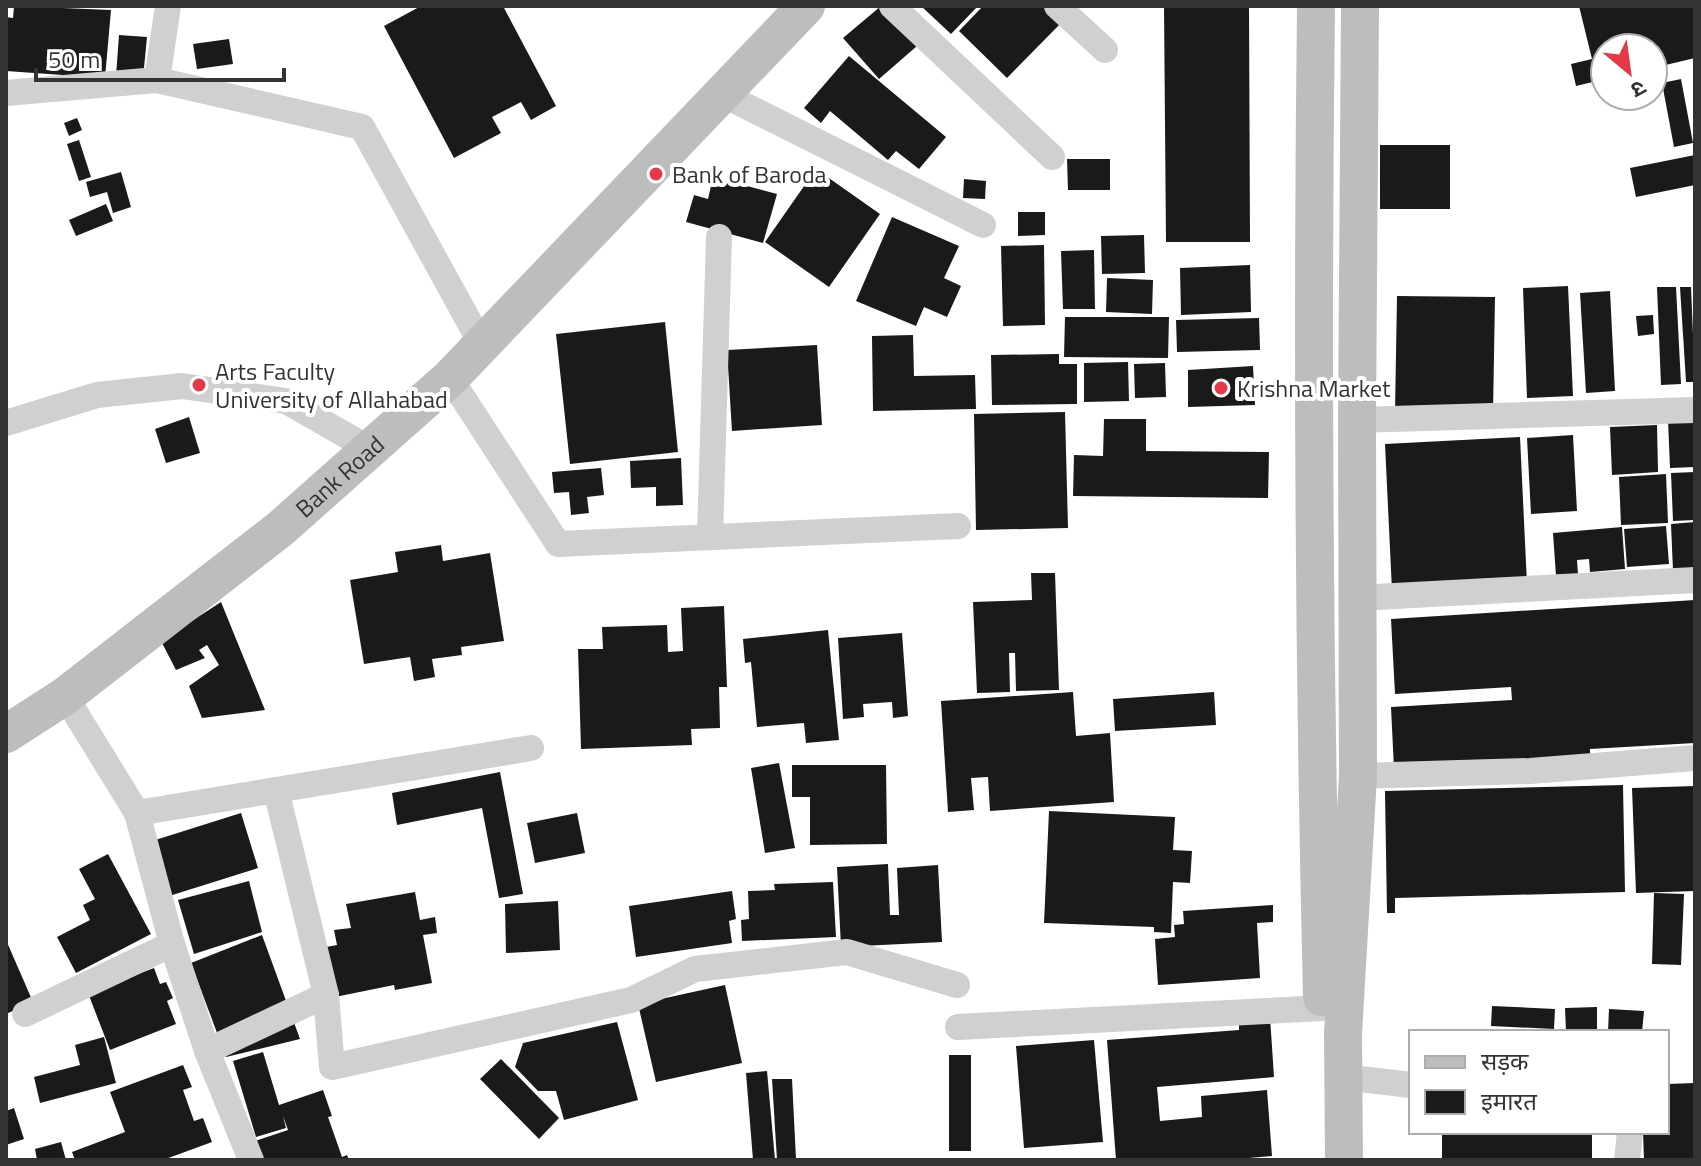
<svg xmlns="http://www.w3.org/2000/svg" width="1701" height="1166" viewBox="0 0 1701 1166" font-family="'Titillium Web','Noto Sans Devanagari',sans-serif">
<rect width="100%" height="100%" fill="#fff"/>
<g fill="#1a1a1a">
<polygon points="14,6 111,10 105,78 6,71 6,17 13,18"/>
<polygon points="421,6 503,6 556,106 531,120 521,102 492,117 501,133 454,158 384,26"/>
<polygon points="881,6 917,46 879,79 843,38"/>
<polygon points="921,6 978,6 951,34"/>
<polygon points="983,6 1046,6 1062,22 1007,78 959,31"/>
<polygon points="1164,6 1249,6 1250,242 1166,242"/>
<polygon points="1579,6 1695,6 1695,58 1653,68 1653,48 1605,48 1605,79 1576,86 1571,64 1592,59"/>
<polygon points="119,35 147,37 143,78 116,76"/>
<polygon points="229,39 233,64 197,69 193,44"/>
<polygon points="849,56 946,137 919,169 896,151 888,160 830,111 821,123 804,108"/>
<polygon points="1681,79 1693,143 1674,147 1662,83"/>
<polygon points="77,118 82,130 69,136 64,123"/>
<polygon points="79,140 91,177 79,181 67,144"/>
<rect x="1380" y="145" width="70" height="64"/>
<polygon points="1695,155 1695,185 1636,197 1630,168"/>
<polygon points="1067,159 1110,159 1110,190 1068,190"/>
<polygon points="816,169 880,214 829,287 765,242"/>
<polygon points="121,172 131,207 113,213 107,192 90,197 86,182"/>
<polygon points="713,177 777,194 763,243 686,222 694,195 708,199"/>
<polygon points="964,179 986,181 985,199 963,198"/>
<polygon points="106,204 113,221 76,236 69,220"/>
<polygon points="1018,212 1045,212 1045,235 1018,236"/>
<polygon points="892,217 959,246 944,278 961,286 947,317 924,307 916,326 856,301"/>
<polygon points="1144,235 1145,273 1102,274 1101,236"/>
<polygon points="1044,245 1045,325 1003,326 1001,246"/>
<polygon points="1094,250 1095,309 1063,309 1061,251"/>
<polygon points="1250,265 1251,312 1181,315 1180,268"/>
<polygon points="1107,278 1153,280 1152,314 1106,312"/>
<polygon points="1568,286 1573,396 1527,398 1523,288"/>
<polygon points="1657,287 1676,287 1681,384 1661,385"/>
<polygon points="1680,287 1691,287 1695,382 1686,382"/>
<polygon points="1610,291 1615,391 1586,393 1580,293"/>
<polygon points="1397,296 1495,297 1493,413 1395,412"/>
<polygon points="1653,315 1654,334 1638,336 1636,316"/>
<polygon points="1065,317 1169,317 1168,358 1064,357"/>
<polygon points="1259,318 1260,350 1177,352 1176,320"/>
<polygon points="665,322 678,452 570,464 556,334"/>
<polygon points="913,335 914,376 975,375 976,409 873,411 872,336"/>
<polygon points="817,345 822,425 732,431 727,350"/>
<polygon points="1059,354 1059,364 1077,364 1077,404 992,405 991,355"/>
<polygon points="1128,362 1129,401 1084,402 1084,363"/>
<polygon points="1165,363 1166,397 1135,398 1134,364"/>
<polygon points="1253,366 1255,405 1188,407 1188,370"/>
<polygon points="1065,412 1068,528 976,530 974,414"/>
<polygon points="189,417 200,453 166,463 155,429"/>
<polygon points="1104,419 1146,419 1146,451 1269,452 1268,498 1073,496 1074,455 1103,456"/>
<polygon points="1695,419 1695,467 1670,468 1668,420"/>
<polygon points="1657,425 1658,472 1612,475 1610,427"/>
<polygon points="1573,435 1577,511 1531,514 1527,438"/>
<polygon points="1520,437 1527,584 1392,591 1385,444"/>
<polygon points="681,458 683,505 656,506 656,487 631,488 630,461"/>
<polygon points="601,468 604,495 587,497 589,513 571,515 569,492 554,493 552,472"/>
<polygon points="1695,472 1695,520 1673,521 1671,473"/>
<polygon points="1666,474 1668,523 1621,525 1619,477"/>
<polygon points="1695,522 1695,571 1673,571 1671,524"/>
<polygon points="1666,526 1669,564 1627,567 1624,529"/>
<polygon points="1622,527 1625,569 1590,572 1589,559 1577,560 1578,574 1556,576 1553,533"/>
<polygon points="441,545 443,561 490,553 504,641 461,647 462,655 432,659 435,677 414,681 410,657 364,664 350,580 398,572 395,552"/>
<polygon points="1031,573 1055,573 1059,690 1016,691 1015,653 1009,653 1010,692 977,693 973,602 1032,600"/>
<polygon points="1695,600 1695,743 1590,749 1590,758 1394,769 1391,707 1512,700 1511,687 1395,694 1391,619"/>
<polygon points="221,602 265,710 202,718 189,686 219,665 207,645 199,650 205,658 176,670 161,641"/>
<polygon points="724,606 727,687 719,687 720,728 691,729 692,745 581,749 578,649 603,649 602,627 667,625 668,652 683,651 681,608"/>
<polygon points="828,630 839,740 806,743 804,723 757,727 751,662 745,663 743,639"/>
<polygon points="902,633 908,716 893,718 892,702 863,704 864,717 843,719 838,638"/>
<polygon points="1073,692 1076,736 1110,733 1114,802 990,811 988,777 971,778 974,810 948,812 941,701"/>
<polygon points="1214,692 1216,725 1115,731 1113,699"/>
<polygon points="779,763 795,848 765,853 751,768"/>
<polygon points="792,765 886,765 887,844 810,845 810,797 792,797"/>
<polygon points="500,772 523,894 499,898 482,808 397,825 392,793"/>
<polygon points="1623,785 1625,892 1395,898 1395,913 1387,913 1385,791"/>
<polygon points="1695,786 1695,891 1636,893 1632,788"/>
<polygon points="1049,811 1175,817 1173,850 1192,851 1190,883 1173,882 1171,933 1154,932 1154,927 1044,923"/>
<polygon points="241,813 258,868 166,897 149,842"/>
<polygon points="577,813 585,853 535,863 527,823"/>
<polygon points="108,854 151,934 76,973 57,937 90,920 83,905 95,899 79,869"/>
<polygon points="888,864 890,915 899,915 897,868 938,865 942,942 841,947 837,867"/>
<polygon points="249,881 262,932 194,954 178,900"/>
<polygon points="833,882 836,937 742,941 741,920 749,919 748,891 775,890 774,884"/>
<polygon points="732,891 736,919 729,921 732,943 636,957 629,906"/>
<polygon points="415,892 420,920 435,917 437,933 423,935 432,983 395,990 394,985 330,998 321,948 337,945 334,930 351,928 346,904"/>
<polygon points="1654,893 1684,894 1681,965 1652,964"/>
<polygon points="558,901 560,950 506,953 505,904"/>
<polygon points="1273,905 1273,922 1257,923 1260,978 1158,985 1155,939 1175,937 1174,925 1184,924 1183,911"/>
<polygon points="262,935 300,1039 226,1057 191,963"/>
<polygon points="6,940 33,1002 6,1014"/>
<polygon points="154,968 160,984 166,982 173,998 167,1001 176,1024 110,1050 88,993"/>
<polygon points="725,985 742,1063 656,1082 638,1004"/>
<polygon points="1492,1006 1555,1009 1554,1029 1491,1026"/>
<polygon points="1597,1007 1597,1032 1566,1032 1565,1008"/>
<polygon points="1609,1009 1644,1011 1642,1032 1608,1032"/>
<polygon points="1270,1017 1274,1077 1157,1087 1160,1121 1202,1117 1201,1096 1267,1090 1272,1156 1226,1160 1116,1160 1107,1040 1239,1030 1239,1020"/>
<polygon points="617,1022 638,1100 564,1120 556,1091 538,1091 515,1067 523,1043"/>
<polygon points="104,1037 116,1083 40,1103 34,1077 80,1065 75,1045"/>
<polygon points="1094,1040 1103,1142 1024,1148 1016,1046"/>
<polygon points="263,1052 279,1105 323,1090 332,1116 328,1117 342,1157 347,1155 349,1160 261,1160 255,1141 288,1130 283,1116 286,1128 256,1137 233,1061"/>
<rect x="949" y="1055" width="22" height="96"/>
<polygon points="501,1059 559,1118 539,1139 480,1079"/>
<polygon points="183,1065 192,1087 183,1090 194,1121 203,1118 212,1142 163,1160 75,1160 72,1152 125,1132 110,1092"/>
<polygon points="767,1071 775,1160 753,1160 746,1073"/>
<polygon points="772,1079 792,1079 796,1159 777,1160"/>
<polygon points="1695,1083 1695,1160 1644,1160 1643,1132 1667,1132 1667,1084"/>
<polygon points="14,1108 24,1139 6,1145 6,1111"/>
<rect x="1442" y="1132" width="150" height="28"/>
<polygon points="61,1142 66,1160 37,1160 35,1149"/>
</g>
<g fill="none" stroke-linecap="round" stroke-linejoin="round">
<g stroke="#d0d0d0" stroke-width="26">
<polyline points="892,6 1052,157"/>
<polyline points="1057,6 1105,50"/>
<polyline points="157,80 168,6"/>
<polyline points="6,93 157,80 362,127 482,345"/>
<polyline points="722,94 983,225"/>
<polyline points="450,378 558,544 958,526"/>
<polyline points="1357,420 1695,410"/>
<polyline points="6,423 97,395 182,386 286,401 370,449"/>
<polyline points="710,537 719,237"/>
<polyline points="1357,598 1695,580"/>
<polyline points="65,696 137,813 172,944 207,1051 251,1160"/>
<polyline points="1358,776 1530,771 1695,758"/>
<polyline points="276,790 326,995 332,1067 631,1000 695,969 847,952 957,985"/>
<polyline points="137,813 531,748"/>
<polyline points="25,1014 172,944"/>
<polyline points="958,1027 1323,1008"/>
<polyline points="207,1051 326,995"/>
<polyline points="1343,1077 1411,1085"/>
<polyline points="1627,1160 1630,1132"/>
</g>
<g stroke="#bdbdbd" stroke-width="38">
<path d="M1316,6C1312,337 1314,667 1322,997"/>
<path id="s1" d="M6,734L65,696L280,529L450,378L806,6"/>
<polyline points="1344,1160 1343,1034 1358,776 1357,420 1360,6"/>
</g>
</g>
<g fill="#e63946" stroke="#fff" stroke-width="3">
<circle cx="656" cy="174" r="8"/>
<circle cx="199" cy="385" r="8"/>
<circle cx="1221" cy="388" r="8"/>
</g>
<g text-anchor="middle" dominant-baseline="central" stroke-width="8" stroke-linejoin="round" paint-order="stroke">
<g font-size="24" fill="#333" stroke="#fff" text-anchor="start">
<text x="672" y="174">Bank of Baroda</text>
<text x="215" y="371">Arts Faculty<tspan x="215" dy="28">University of Allahabad</tspan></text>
<text x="1237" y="388">Krishna Market</text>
</g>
<g font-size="24" fill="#333" stroke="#fff">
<text stroke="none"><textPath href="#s1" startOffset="422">Bank Road</textPath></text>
</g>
</g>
<rect width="1701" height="1166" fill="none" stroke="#333333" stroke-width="16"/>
<rect x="1409" y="1030" width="260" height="104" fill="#ffffff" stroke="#adadad" stroke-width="2"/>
<rect x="1425" y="1056" width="40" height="12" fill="#bdbdbd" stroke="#adadad" stroke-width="2"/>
<text x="1481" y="1070" font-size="24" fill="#333333">सड़क</text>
<rect x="1425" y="1090" width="40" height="24" fill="#1a1a1a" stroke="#adadad" stroke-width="2"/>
<text x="1481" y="1110" font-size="24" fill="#333333">इमारत</text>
<g transform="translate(1629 72) rotate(151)"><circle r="38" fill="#ffffff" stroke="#adadad" stroke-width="2"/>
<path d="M0-6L14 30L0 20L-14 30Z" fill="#e63946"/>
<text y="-12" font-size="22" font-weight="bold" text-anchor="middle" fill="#333333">उ</text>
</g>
<path d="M36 68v12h248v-12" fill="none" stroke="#333333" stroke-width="4"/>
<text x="48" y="68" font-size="24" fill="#333333" stroke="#ffffff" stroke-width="6" paint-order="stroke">50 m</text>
</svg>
